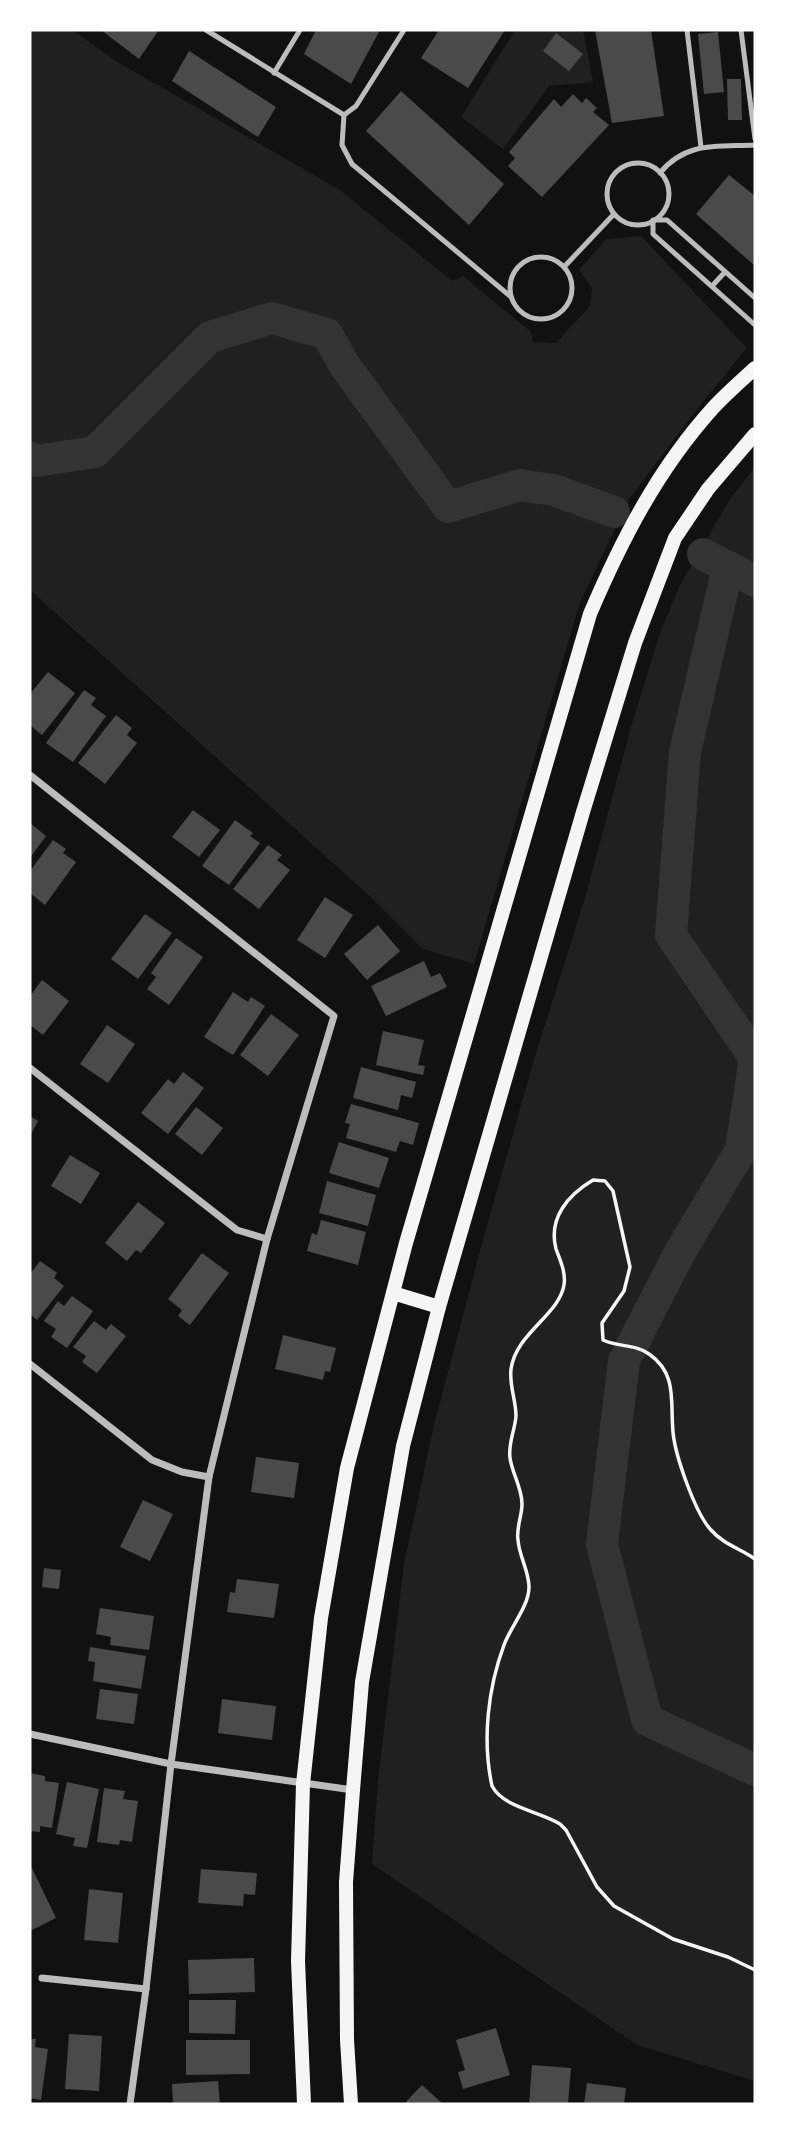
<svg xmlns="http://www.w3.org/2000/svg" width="785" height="2134" viewBox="0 0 785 2134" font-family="'DejaVu Sans',sans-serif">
<rect width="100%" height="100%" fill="#111"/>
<g fill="#202020">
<polygon points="30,30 72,30 116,61 340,190 452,281 463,276 531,332 533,342 556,343 590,306 592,288 579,270 606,239 641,236 747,348 701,404 630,498 580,602 474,964 423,949 373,899 30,590"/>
<polygon points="515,30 583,30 593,82 549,86 503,149 461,117"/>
<polygon points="755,467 755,2081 637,2045 372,1864 378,1780 404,1564 434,1425 484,1236 533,1063 585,898 633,720 660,633 680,585 730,499"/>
</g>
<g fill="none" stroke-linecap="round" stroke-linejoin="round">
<g stroke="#333" stroke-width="32">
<polyline points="30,457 36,461 95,452 210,337 272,318 327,334 345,366 448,507 520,485 554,490 614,512"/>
<polyline points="703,554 728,567 685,752 671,935 755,1058 741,1150 680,1252 624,1361 602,1544 647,1720 755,1770"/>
<polyline points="728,567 755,581"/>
</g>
</g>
<g fill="#4a4a4a">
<polygon points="101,30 157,30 158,31 139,59"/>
<polygon points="316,30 380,30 351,84 304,54"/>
<polygon points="439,30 505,30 468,88 421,58"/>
<polygon points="595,30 651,30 664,116 612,123"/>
<polygon points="718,32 724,92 704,94 698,34"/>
<polygon points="556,33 583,54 569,71 543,51"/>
<polygon points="189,51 276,107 258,137 172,81"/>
<polygon points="727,79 741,79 742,120 728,120"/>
<polygon points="401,91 504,184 469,225 366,131"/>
<polygon points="573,94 582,103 586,98 597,108 593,112 609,125 542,197 508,166 515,158 509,152 554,99 561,107"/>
<polygon points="729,175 755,196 755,266 696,214"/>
<polygon points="48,672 75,693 42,735 30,725 30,694"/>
<polygon points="84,690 96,698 91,705 106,716 73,762 46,743"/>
<polygon points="116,715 132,728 127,735 137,743 105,784 78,763"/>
<polygon points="193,810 220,830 199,857 172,837"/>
<polygon points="235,820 253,833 250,836 260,843 229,885 202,866"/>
<polygon points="30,823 46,836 30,858"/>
<polygon points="53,840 66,849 63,853 76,862 45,905 30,893 30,871"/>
<polygon points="268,845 282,855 277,860 290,870 259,909 233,889"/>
<polygon points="325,897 353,915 325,958 297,940"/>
<polygon points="145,914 172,933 138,979 111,959"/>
<polygon points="378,925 400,951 367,980 344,954"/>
<polygon points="176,938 203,957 169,1005 147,989 156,977 151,973"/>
<polygon points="424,961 431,977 440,973 447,987 386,1016 371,986"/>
<polygon points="42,980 69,1001 43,1035 30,1025 30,996"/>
<polygon points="233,992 248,1002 251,997 265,1006 233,1055 204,1037"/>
<polygon points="271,1014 299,1035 268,1076 240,1055"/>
<polygon points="107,1025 135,1044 108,1083 80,1064"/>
<polygon points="383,1031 424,1040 418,1065 425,1066 423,1075 376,1065"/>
<polygon points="361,1067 416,1082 412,1098 401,1095 398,1110 353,1098"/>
<polygon points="183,1072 204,1088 168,1134 141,1113 168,1079 174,1084"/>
<polygon points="351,1104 419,1123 413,1145 400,1141 396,1152 346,1138 350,1124 345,1123"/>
<polygon points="196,1107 223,1128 202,1155 175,1134"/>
<polygon points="30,1116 38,1121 30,1136"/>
<polygon points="339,1142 389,1158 379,1188 329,1173"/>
<polygon points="70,1155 100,1173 81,1204 51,1186"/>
<polygon points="327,1181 376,1195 368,1226 319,1213"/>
<polygon points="138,1202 165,1223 141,1253 136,1250 127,1261 105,1243"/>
<polygon points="321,1220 366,1232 358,1265 307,1251 312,1233 317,1235"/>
<polygon points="202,1253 229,1273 190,1325 178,1316 182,1310 168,1299"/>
<polygon points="40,1261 57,1273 54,1278 64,1286 37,1320 30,1314 30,1274"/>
<polygon points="72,1296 93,1311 67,1348 51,1337 56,1329 44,1321 58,1301 64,1306"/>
<polygon points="94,1321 106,1330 111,1324 126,1336 97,1373 82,1362 86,1356 73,1347"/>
<polygon points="283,1335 336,1348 330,1372 325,1371 323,1380 275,1369"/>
<polygon points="256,1457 299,1463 294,1498 251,1492"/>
<polygon points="143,1500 173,1514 150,1561 120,1547"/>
<polygon points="44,1568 61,1570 59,1589 42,1587"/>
<polygon points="237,1579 279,1584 274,1618 227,1612 230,1592 235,1593"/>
<polygon points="100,1608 154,1616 149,1650 110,1645 111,1637 96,1634"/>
<polygon points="90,1647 146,1656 141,1689 93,1681 95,1662 88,1661"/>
<polygon points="100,1689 138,1694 134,1724 96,1719"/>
<polygon points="222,1699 276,1706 272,1740 218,1733"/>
<polygon points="30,1773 45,1776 45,1781 59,1783 52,1828 40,1826 40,1832 30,1831"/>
<polygon points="67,1782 99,1789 87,1848 73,1846 75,1838 56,1834"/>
<polygon points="104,1788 125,1791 123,1799 138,1801 132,1842 120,1840 119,1845 97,1842"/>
<polygon points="30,1864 56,1918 30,1931"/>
<polygon points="201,1869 257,1873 255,1895 244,1894 243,1906 198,1903"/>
<polygon points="89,1889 123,1893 118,1943 84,1940"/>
<polygon points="254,1958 255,1992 189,1994 188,1960"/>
<polygon points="189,2000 236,2000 235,2034 189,2033"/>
<polygon points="496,2028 510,2075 463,2089 458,2072 465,2070 456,2040"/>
<polygon points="69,2034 102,2036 99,2091 65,2089"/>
<polygon points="30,2039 36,2039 35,2047 48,2049 41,2100 30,2098"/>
<polygon points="186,2040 250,2040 250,2074 186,2075"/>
<polygon points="532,2065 571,2068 568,2104 529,2104"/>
<polygon points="218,2081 220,2104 173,2104 172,2084"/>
<polygon points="587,2083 626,2088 624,2104 584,2104"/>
<polygon points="422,2085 443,2104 404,2104"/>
</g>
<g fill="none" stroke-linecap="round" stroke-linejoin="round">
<path stroke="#f5f5f5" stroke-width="3.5" d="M755,1559C741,1549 723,1544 711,1530C695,1513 675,1455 673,1432C670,1402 678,1374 649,1354C636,1344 617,1347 603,1340L602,1323L624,1291L630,1267L613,1191L605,1181L593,1180C568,1195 548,1218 556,1249C560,1260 566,1272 564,1285C559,1315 516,1333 511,1369C509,1385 516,1400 516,1416C515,1430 508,1443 510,1458C512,1473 522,1488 522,1504C522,1516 516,1528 518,1540C519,1556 529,1571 529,1587C529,1606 511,1626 504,1645C488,1688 482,1740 492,1786C504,1808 539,1811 560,1824L566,1830L597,1887L614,1906L673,1939L728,1957L755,1970"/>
<g stroke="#bcbcbc" stroke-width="5">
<polyline points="206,30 344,115 356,106 404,30"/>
<polyline points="687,30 701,147"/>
<polyline points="741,30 755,139"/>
<polyline points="274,73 300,30"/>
<polyline points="344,115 342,145 352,164 510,296"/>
<circle cx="638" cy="194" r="31"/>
<path d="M660,173C686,141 718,147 755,145"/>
<circle cx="541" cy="288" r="31"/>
<polyline points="564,267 614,214"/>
<polyline points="713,285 725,272"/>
<polyline points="755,298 667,220 653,220 653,234 755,325"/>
</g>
<g stroke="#bcbcbc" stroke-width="7">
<polyline points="30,775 334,1016 267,1239 209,1477 171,1764 146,1989 130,2104"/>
<polyline points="30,1068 237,1230 267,1239"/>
<polyline points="30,1364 152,1460 182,1472 209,1477"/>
<polyline points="30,1734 171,1764 353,1790"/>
<polyline points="42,1978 146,1989"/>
</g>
<g stroke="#f5f5f5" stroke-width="14">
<polyline points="393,1293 439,1307"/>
<path d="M304,2104L298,1961L303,1784L321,1618L347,1468L406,1243L590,614C622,539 658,469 713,408C726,394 741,381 755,368"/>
<polyline points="351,2104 347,2040 346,1882 353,1790 362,1682 403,1446 439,1307 583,812 635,643 675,538 708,489 755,434"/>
</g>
</g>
<rect width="785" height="2134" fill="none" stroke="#ffffff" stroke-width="63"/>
</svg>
